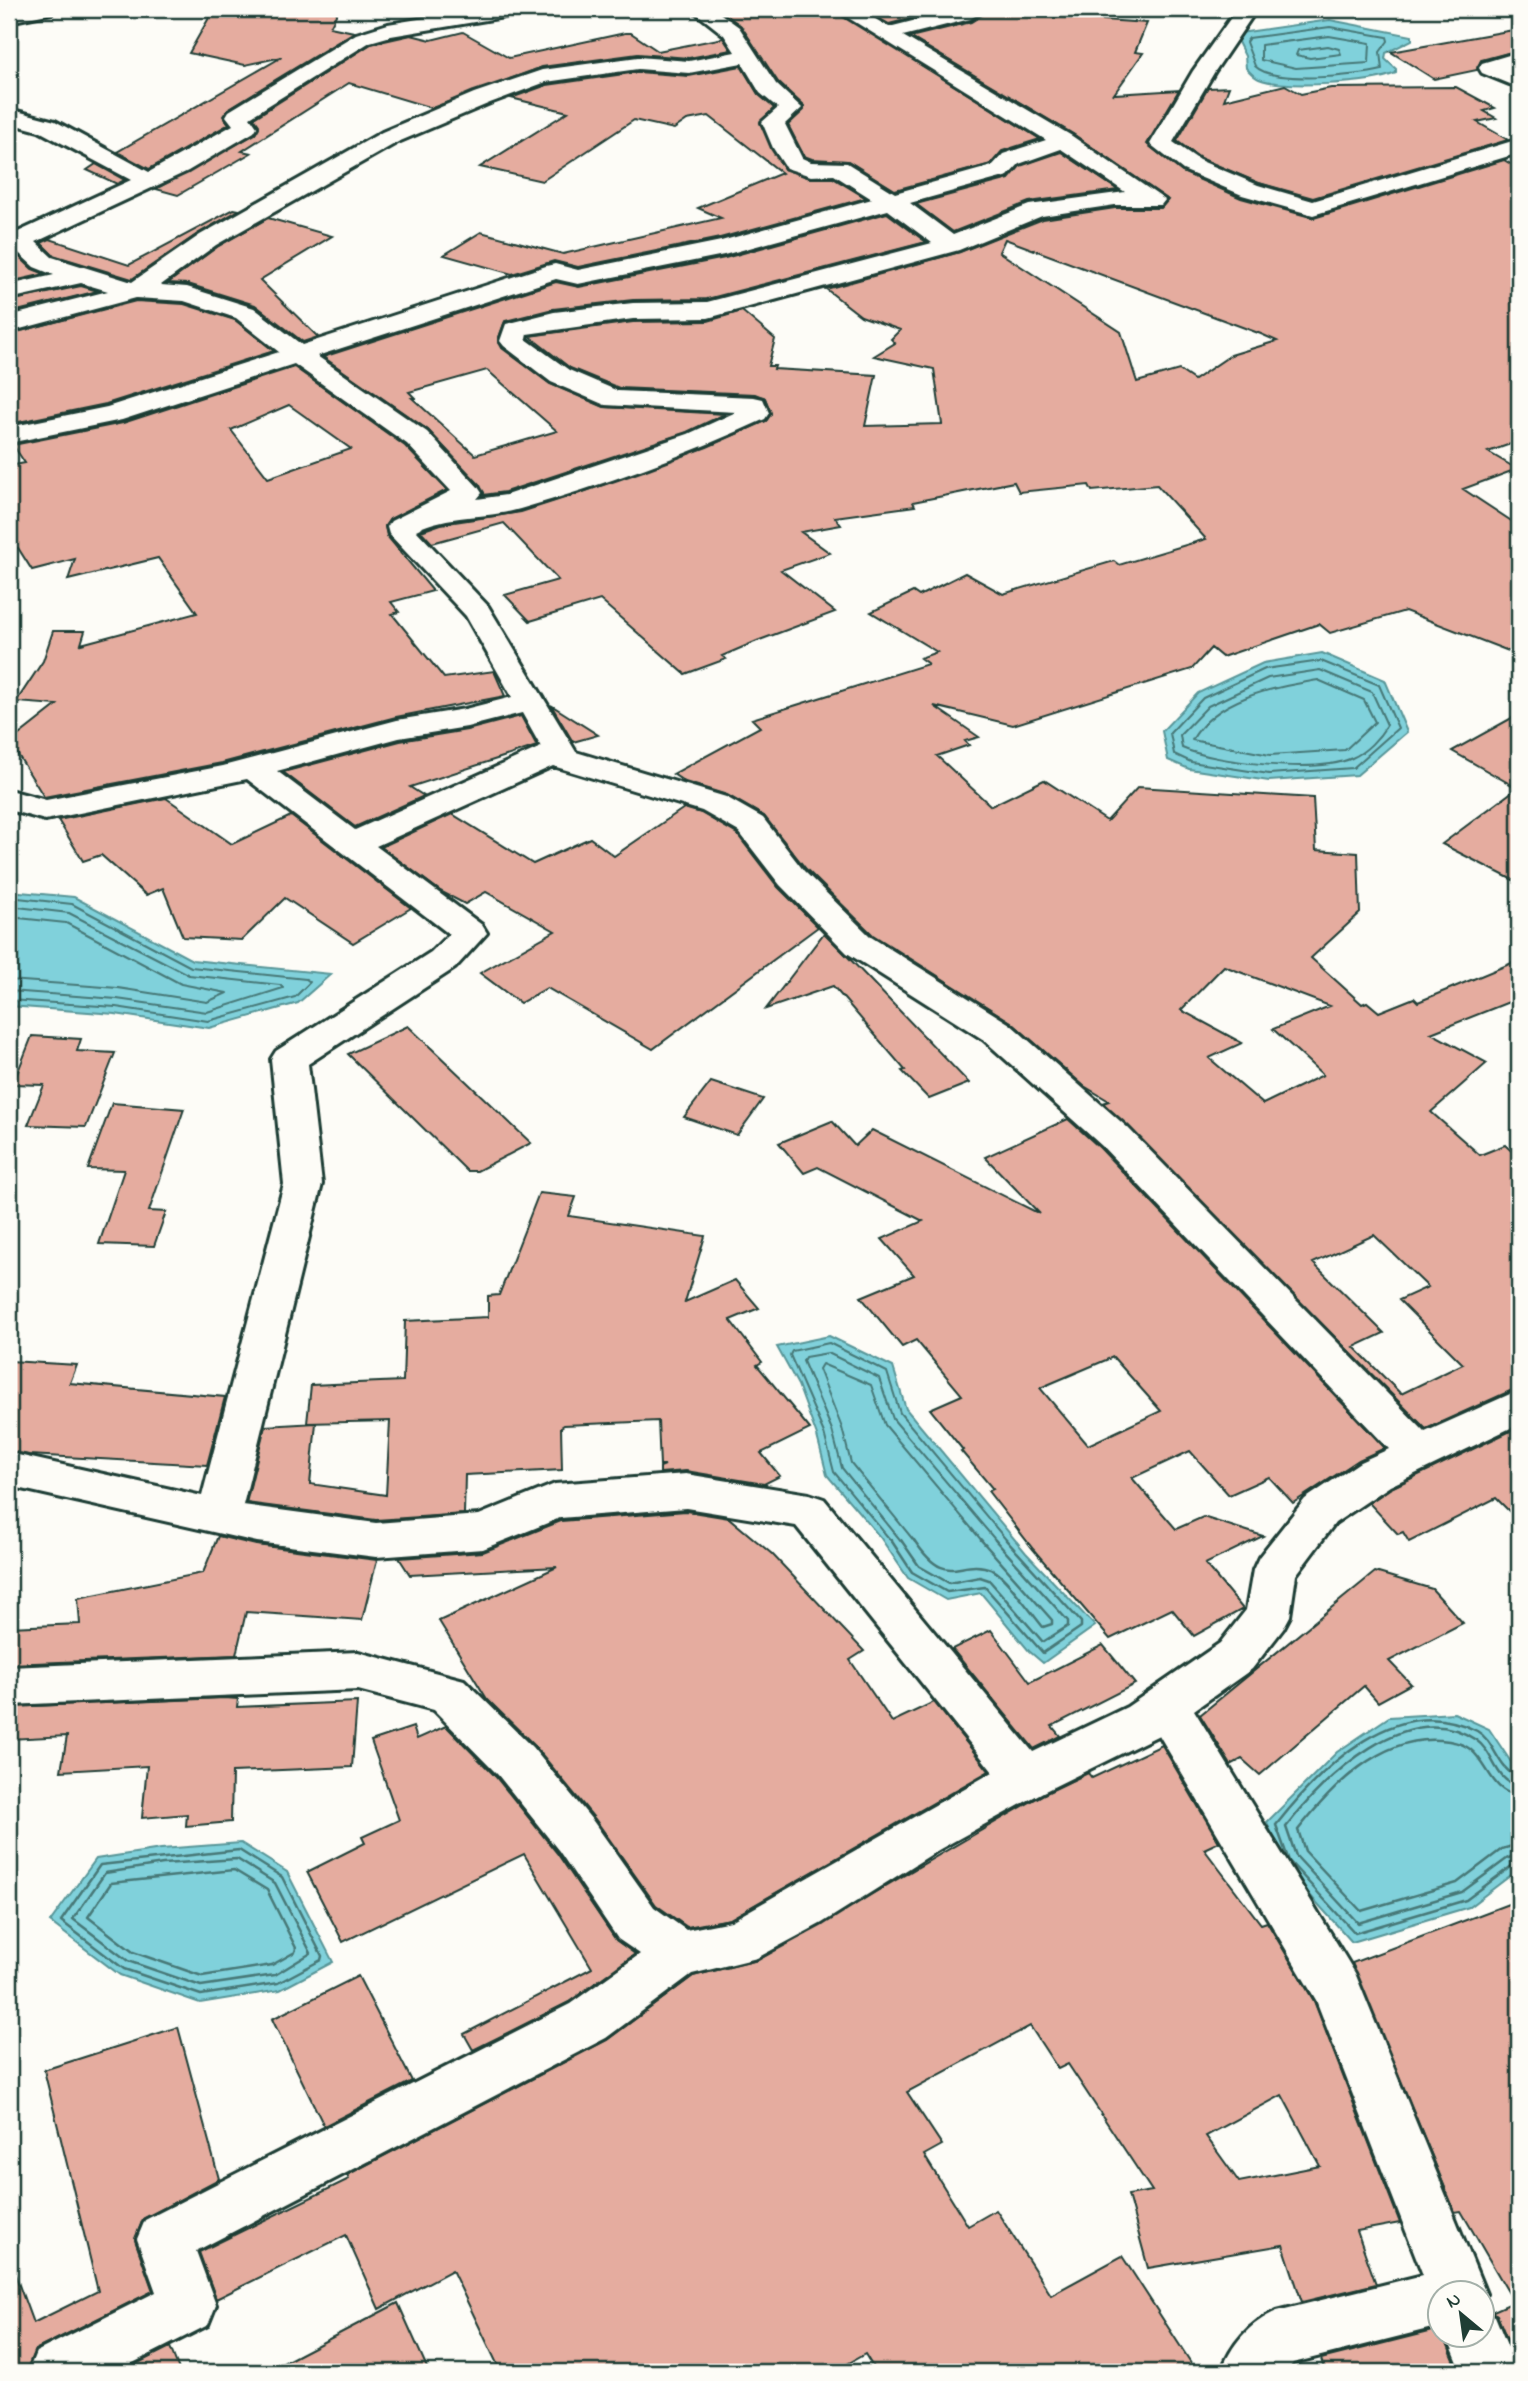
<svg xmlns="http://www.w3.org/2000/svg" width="1528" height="2381" viewBox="0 0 1528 2381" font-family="'Indie Flower',sans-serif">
<rect width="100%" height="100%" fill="#fdfcf7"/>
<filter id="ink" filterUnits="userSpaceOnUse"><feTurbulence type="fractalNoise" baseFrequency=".0143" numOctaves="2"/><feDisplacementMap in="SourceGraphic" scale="14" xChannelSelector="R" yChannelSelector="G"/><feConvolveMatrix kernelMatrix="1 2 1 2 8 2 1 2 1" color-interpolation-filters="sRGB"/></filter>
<g filter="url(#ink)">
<g fill="#80d1db" stroke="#599698" stroke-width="2">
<path d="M1330,20L1412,36V40L1386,53L1385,59L1396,69V73C1370,84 1285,89 1259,79C1254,77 1250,72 1246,68L1245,56L1238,42L1240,33Z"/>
<polygon points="1322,653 1385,680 1407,732 1357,775 1269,781 1189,769 1168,760 1162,731 1198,693 1263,663"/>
<polygon points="9,891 74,897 192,960 331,974 298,1003 209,1028 115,1014 9,1006"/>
<polygon points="829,1336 893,1367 906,1409 1026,1553 1095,1626 1043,1663 1029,1651 981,1593 946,1600 908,1578 880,1537 827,1475 817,1436 798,1385 777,1347"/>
<polygon points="1454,1713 1489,1729 1519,1774 1519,1869 1469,1907 1352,1942 1282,1864 1267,1822 1337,1752 1389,1717"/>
<polygon points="241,1843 287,1872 333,1962 280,1990 200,2003 120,1975 50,1922 96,1859 161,1849"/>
</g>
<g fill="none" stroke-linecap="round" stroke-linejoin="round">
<g stroke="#467877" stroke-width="2">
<path d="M1330,27L1387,37L1388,41L1380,52L1382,70C1357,76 1273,85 1255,66L1246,42L1249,38Z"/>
<polygon points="1329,36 1370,43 1369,63 1296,68 1261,60 1261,45"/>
<polygon points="1328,46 1339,49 1341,54 1310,58 1296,55 1298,50"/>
<polygon points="1321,661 1379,685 1398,728 1353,768 1269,774 1191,762 1174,754 1170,733 1203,698 1265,669"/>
<path d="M1320,670L1372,692L1387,725C1379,738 1366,752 1352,758C1318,774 1216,763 1182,748L1180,735L1208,706L1268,678Z"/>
<path d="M1318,680L1364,700L1375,722L1345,750L1270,755L1192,740C1217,697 1273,688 1318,680Z"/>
<polyline points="9,897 72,904 191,967 306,979 310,982 295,997 208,1021 116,1007 9,1000"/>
<polyline points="9,906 69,913 189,975 280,985 283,988 207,1012 117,999 9,991"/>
<polyline points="9,917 66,923 181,984 227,993 207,1002 118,988 9,980"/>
<polyline points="892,1542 834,1472 824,1433 790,1355 792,1351 829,1343 887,1372 900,1413 1008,1542"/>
<polyline points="902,1542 842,1468 832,1430 803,1361 805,1357 828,1353 879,1378 893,1419 997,1542"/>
<polyline points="915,1542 851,1463 842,1428 819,1369 822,1364 871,1385 885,1425 983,1542"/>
</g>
<g stroke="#467877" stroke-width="2.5">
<polyline points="891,1540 912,1572 947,1592 985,1587 1043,1653 1081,1627 1081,1622 1006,1540"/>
<polyline points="901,1540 919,1566 949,1583 980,1577 989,1580 1043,1642 1068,1626 1068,1621 995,1540"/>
<path d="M914,1540C949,1592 958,1555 993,1570C1006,1576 1032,1614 1043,1627L1052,1624V1620L981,1540"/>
<path d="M1519,1777C1497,1770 1496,1742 1477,1731C1397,1689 1321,1768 1276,1825L1289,1861L1355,1933L1466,1900L1513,1865L1519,1864"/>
<path d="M1519,1786C1494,1781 1495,1753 1476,1740C1408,1694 1324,1778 1286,1827L1296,1856L1358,1923L1462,1892L1508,1858L1519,1855"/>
<path d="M1519,1796C1490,1791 1490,1765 1470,1749C1461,1742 1449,1741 1439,1740C1380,1736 1332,1787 1298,1830L1305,1851L1361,1911L1457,1883L1502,1849L1519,1844"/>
<polygon points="239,1850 282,1877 322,1956 321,1960 278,1983 201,1995 124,1969 61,1921 100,1865"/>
<polygon points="237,1859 275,1883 311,1953 275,1975 201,1986 128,1961 73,1919 105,1873 163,1864"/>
<polygon points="234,1870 267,1890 296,1948 295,1952 272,1965 202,1976 133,1952 88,1917 111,1883"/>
</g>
</g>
<g fill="#e5ac9f" stroke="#1f3d34" stroke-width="2" fill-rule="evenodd">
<polygon points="214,9 339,9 330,27 354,32 228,109 223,116 229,124 149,169 117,152 282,57 245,65 189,53"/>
<polygon points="718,9 832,9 1040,139 1002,151 991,164 895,190 848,161 812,159 804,156 788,125 804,110 804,106 778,82 741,26"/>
<polygon points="863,9 948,9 889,24"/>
<path d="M987,12L1147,23L1135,52L1143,53L1114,94L1179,90L1147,144L1182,172L1241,198L1314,218L1504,160L1519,169V441L1488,452L1517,469L1463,489L1519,526V655L1405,611L1330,633L1319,624L1222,657L1211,648L1192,669L1013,725L934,706L979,737L965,741L969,745L937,756L991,806L1044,780L1107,821L1138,787L1313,798L1316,850L1358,853L1360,913L1311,958L1362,1004L1367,1002L1379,1012L1414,998L1418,1002L1519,960V998L1431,1033L1487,1063L1431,1112L1480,1155L1505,1145L1519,1158V1387L1426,1429L1103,1103L1109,1101L1084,1086L1011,1022L873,935L806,869L764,816L727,795L685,782L673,774L760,727L752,719L928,664L920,658L937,652L871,612L913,592L919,596L965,573L1003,594L1114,561L1119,565L1206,539L1157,485L1092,491L1089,485L1019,492L1014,482L913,502L915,506L835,517L841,525L801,532L830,553L781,570L835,612L757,641L722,656L726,659L685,674L600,600L530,621L505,595L558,580L504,523L432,543L421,531L441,524L521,512L583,492L707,447L766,421L771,414L765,398L755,394L619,388L570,368L529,336L633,322L708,321L742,311L775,339L768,366H775L774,369L876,375L865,426L942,424L934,369L874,356L895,343L891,339L900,330L861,316L826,289L960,252L1043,219L1115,208H1161L1168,200L1073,134L910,37L971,22ZM1005,239L1261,334L1277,341L1231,355L1194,380L1179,370L1137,382L1121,332L999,252ZM1224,966L1330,1006L1273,1029L1323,1075L1263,1104L1209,1058L1242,1043L1181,1010ZM1374,1235L1428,1287L1399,1300L1463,1364L1401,1394L1354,1347L1384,1333L1313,1263Z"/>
<polygon points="1519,29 1519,50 1481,60 1477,70 1434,79 1391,52"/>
<polygon points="463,32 509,58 625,33 631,33 658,51 723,38 731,50 689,58 638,54 542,67 432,108 349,83 242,151 251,153 178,195 156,189 255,134 259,125 254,118 371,44 411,35 431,40"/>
<polygon points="741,66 758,94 774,108 760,123 784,169 810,178 833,178 866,198 720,238 578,267 554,261 512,274 444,255 481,232 563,254 721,218 698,208 782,173 709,116 687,120 674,129 634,120 542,181 480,167 568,112 511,98 547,85 638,72 689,76"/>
<polygon points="1285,85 1301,94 1331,88 1456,87 1495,108 1484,111 1496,118 1477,122 1508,140 1313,198 1259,183 1200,158 1177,141 1208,88 1229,87 1224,100"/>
<polygon points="1061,152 1118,190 1029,202 953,232 916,204 1009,179 1020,166"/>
<polygon points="96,164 125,180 117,184 87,170"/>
<polygon points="234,209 239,210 199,233 132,279 53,255 41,243 50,239 129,265"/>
<path d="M887,213L926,242L707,299L633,300L553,309L505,321L498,340L502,348L550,384L604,407L725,414L687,432L505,492L483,495L480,485L428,430L323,357L556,282L579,287L725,258ZM487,370L557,431L475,455L412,398H415L409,392Z"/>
<polygon points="268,218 332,236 260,280 318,337 303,342 255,305 188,284 168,283 217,247"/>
<polygon points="9,247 32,269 45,274 9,282"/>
<polygon points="81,286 98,291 9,313 9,301"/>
<polygon points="136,301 184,304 235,320 274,351 106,404 9,424 9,334"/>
<path d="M294,367L405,446L447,490L390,519L385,526L387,536L433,591L391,602L399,612L392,614L444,678L494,671L505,696L396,717L222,763L44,797L10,742L57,705L16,702L43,661L53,631H85L81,644L197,613L158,558L68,580L75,559L32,570L18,548L9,550V466L25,463L13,445L123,423ZM289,405L351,449L268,478L231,430Z"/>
<polygon points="551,705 598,735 573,742"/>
<polygon points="1519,714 1519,883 1442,844 1517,788 1452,751"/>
<polygon points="521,716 537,746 410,787 424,796 355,827 283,772 400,741 467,730"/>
<polygon points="166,798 232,844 291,816 411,908 353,943 285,898 242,940 183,937 163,888 146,895 101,855 83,861 58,820"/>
<polygon points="684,808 701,813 737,834 778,887 818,927 653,1049 547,988 520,1003 480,973 555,931 486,892 465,904 440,891 381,847 452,814 533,864 590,838 614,856"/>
<polygon points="824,933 847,956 969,1083 929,1099 902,1071 905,1070 833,986 766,1009"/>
<polygon points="408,1026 531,1143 477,1171 467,1171 348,1054"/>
<polygon points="32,1036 81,1039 77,1051 115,1053 86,1127 28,1125 44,1085 13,1084"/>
<polygon points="711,1082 763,1099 737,1135 684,1117"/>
<polygon points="112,1103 184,1109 149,1211 166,1212 154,1246 99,1244 124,1170 88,1169"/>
<path d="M1068,1119L1100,1148L1385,1448L1359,1460L1293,1503L1269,1477L1229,1495L1190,1451L1132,1478L1176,1529L1203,1517L1263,1536L1205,1564L1243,1609L1194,1636L1172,1609L1110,1639L1033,1549L988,1491L993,1489L961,1451L963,1450L930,1409L962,1395L916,1340L902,1347L861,1297L914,1275L882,1239L923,1221L818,1167L804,1173L779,1143L832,1121L855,1146L872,1130L1040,1214L985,1157ZM1113,1357L1161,1411L1088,1445L1040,1388Z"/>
<polygon points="539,1193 576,1197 569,1216 705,1236 685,1302 735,1280 759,1308 730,1320 762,1362 757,1365 810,1429 761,1453 780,1476 764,1484 686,1471 660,1473 660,1467 665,1465 660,1465 658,1421 564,1425 561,1427 562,1470 465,1475 464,1514 376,1520 246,1503 265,1426 316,1423 310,1484 386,1495 390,1421 307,1423 311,1385 403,1381 405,1321 488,1317 488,1296 499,1295"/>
<polygon points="9,1361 77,1365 70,1383 225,1397 207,1465 29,1455 9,1451"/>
<polygon points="1519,1427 1519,1521 1496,1498 1409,1542 1403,1532 1398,1534 1369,1503 1391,1488"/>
<polygon points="686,1511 729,1518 772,1554 864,1651 850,1660 892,1722 934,1702 989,1771 730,1919 687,1927 656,1905 595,1819 534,1745 487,1699 439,1621 557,1567 410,1575 399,1558 483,1552 561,1521"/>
<polygon points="218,1536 256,1545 377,1560 362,1620 246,1612 236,1655 9,1664 9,1627 80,1624 78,1598 203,1573"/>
<polygon points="1375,1572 1432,1589 1463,1623 1389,1661 1411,1684 1378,1702 1364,1686 1260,1775 1242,1759 1231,1765 1200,1715"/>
<polygon points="991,1630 1030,1682 1103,1645 1135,1684 1052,1726 1060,1736 1034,1749 952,1649"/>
<polygon points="225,1698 238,1699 237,1707 357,1702 352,1767 232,1772 231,1822 186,1826 187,1814 142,1818 147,1766 61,1771 67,1736 9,1739 9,1707"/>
<polygon points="446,1726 496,1777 557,1853 616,1940 635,1954 569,2002 473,2050 464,2034 592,1968 524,1854 343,1942 307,1872 365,1843 362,1837 399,1820 371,1741 413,1727 417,1739"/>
<path d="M1162,1745L1219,1842L1204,1849L1261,1924L1267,1922L1314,2001L1400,2223L1357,2231L1376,2284L1302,2302L1283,2245L1148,2268L1128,2195L1152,2191L1068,2064L1058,2069L1030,2026L907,2092L942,2145L924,2155L968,2226L996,2210L1051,2295L1122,2256L1197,2372H876L865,2354L833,2372H501L452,2270L379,2309L346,2235L216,2299L199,2252L349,2179L347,2175L607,2040L693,1976L758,1960L1044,1794L1088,1773L1092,1778ZM1282,2095L1320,2166L1239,2182L1206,2136Z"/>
<polygon points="1519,1900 1519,2368 1497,2315 1491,2312 1514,2302 1461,2211 1455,2212 1352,1963"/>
<polygon points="358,1976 412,2081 324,2126 272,2019"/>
<polygon points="178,2027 219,2179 143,2219 135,2240 153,2291 35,2350 26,2372 9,2372 9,2266 12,2266 33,2323 98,2291 44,2070"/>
<polygon points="398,2303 429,2372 266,2372"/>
<polygon points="1440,2329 1440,2335 1444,2335 1459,2372 1325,2372 1321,2359"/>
<polygon points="170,2347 180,2372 120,2372"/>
</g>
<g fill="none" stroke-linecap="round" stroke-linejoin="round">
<defs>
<g id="minor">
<polygon points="55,9 52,13 9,22 9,10"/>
<path d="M480,9H526L516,15L391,36L370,42L250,117L257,127L254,132L188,171L36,242L52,257L132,282L200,235L382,132L474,93L542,70L638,57L689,61L735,52L724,35L691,9H714L739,27L776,84L802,108L785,124L802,158L811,162L847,163L895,193L992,166L1003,154L1046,140L834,9H858L889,27L960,9H987L970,19L903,36L1072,136L1165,200L1161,205H1115L1042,216L959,250L708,318L633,319L527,334L526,339L569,370L618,391L754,397L763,399L769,413L765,419C687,455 603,485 520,509C485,519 448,514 416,530L488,606L576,752L726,797L763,818L804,871L871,937L1010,1024L1128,1128L1425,1432L1519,1390V1424L1390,1486L1335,1523L1296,1575L1290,1616L1283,1629L1252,1669L1194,1710L1355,1973L1486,2294L1482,2302V2294H1440V2326L1293,2363L1286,2372H1221C1231,2345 1250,2322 1277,2311L1423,2275L1316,2000L1159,1735L1043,1792L940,1849L822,1923L757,1958L692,1974L606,2038L196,2251L216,2305L208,2325L115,2372H28L36,2352L156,2292L137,2239L145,2220L570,2004L640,1954L618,1939L559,1851L498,1775L434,1710L358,1690L9,1705V1667L358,1652L464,1680L532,1747L593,1821L654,1907L686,1930L731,1921L993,1772L796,1526L686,1508L560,1518L483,1549L376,1557L257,1542L9,1486V1453L202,1496L284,1184L271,1059L276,1051L431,952L449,934L247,779L45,820L9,810V790L46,800L223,766L397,720L465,709L512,697L466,616L389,534L387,527L391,521L451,491L407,444L294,364L122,420L9,443V427L107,407L279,352L236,318L184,301L136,298L9,332V316L108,291L81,283L9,299V285L54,275L34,267L9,244V230L18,232L131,180L39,131L9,123V109L55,121L149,172L233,125L226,116L229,111L356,34L388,24ZM742,63L760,93L778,108L762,122L773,148L786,168L811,176L834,175L872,199L721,241L578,270L555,264L546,266L302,345L254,308L187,287L161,285L216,245L398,142L490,103L546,82L638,69L689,73ZM1061,149L1125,192L1029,205L953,235L910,203L1008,176L1019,164ZM888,210L932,243L707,302L633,303L554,312L506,324L500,341L504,346L551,382L605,405L736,412L688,434L506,495L477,499L482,493L478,487L427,432L317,356L556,279L578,284L724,255ZM522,713L541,747L355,830L277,771L399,738L467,727ZM553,766L702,811L739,832L780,885L847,953L984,1040L1102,1146L1389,1449L1360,1462L1305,1499L1259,1557L1253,1570L1246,1610L1220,1643L1127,1707L1033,1752L824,1499L809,1494L686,1474L555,1484L479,1515L376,1523L243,1505L322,1184L308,1064L455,968L487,933L482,925L376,846Z"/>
<polygon points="1237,9 1257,9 1215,71 1173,142 1199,160 1258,185 1313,201 1519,139 1519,153 1313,215 1242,195 1183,170 1150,144 1193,71"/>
<polygon points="1519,52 1519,65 1509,69 1519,74 1519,88 1482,73 1479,68 1482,63"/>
<polygon points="1482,2311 1495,2316 1518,2372 1462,2372 1447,2336 1482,2336"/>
</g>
</defs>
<use href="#minor" stroke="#1f3d34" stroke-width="6"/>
<use href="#minor" fill="#fdfcf7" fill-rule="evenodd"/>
</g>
</g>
<rect width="1528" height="2381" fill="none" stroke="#fdfcf7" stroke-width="35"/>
<rect x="18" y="18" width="1493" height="2346" fill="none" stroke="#1f3d34" stroke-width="2.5" filter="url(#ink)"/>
<g transform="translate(1461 2314) rotate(331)"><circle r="33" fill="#fdfcf7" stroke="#a4b0a9" stroke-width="2"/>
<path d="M0-5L12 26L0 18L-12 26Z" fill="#1f3d34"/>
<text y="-10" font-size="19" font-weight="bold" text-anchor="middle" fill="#1f3d34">N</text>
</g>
</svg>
